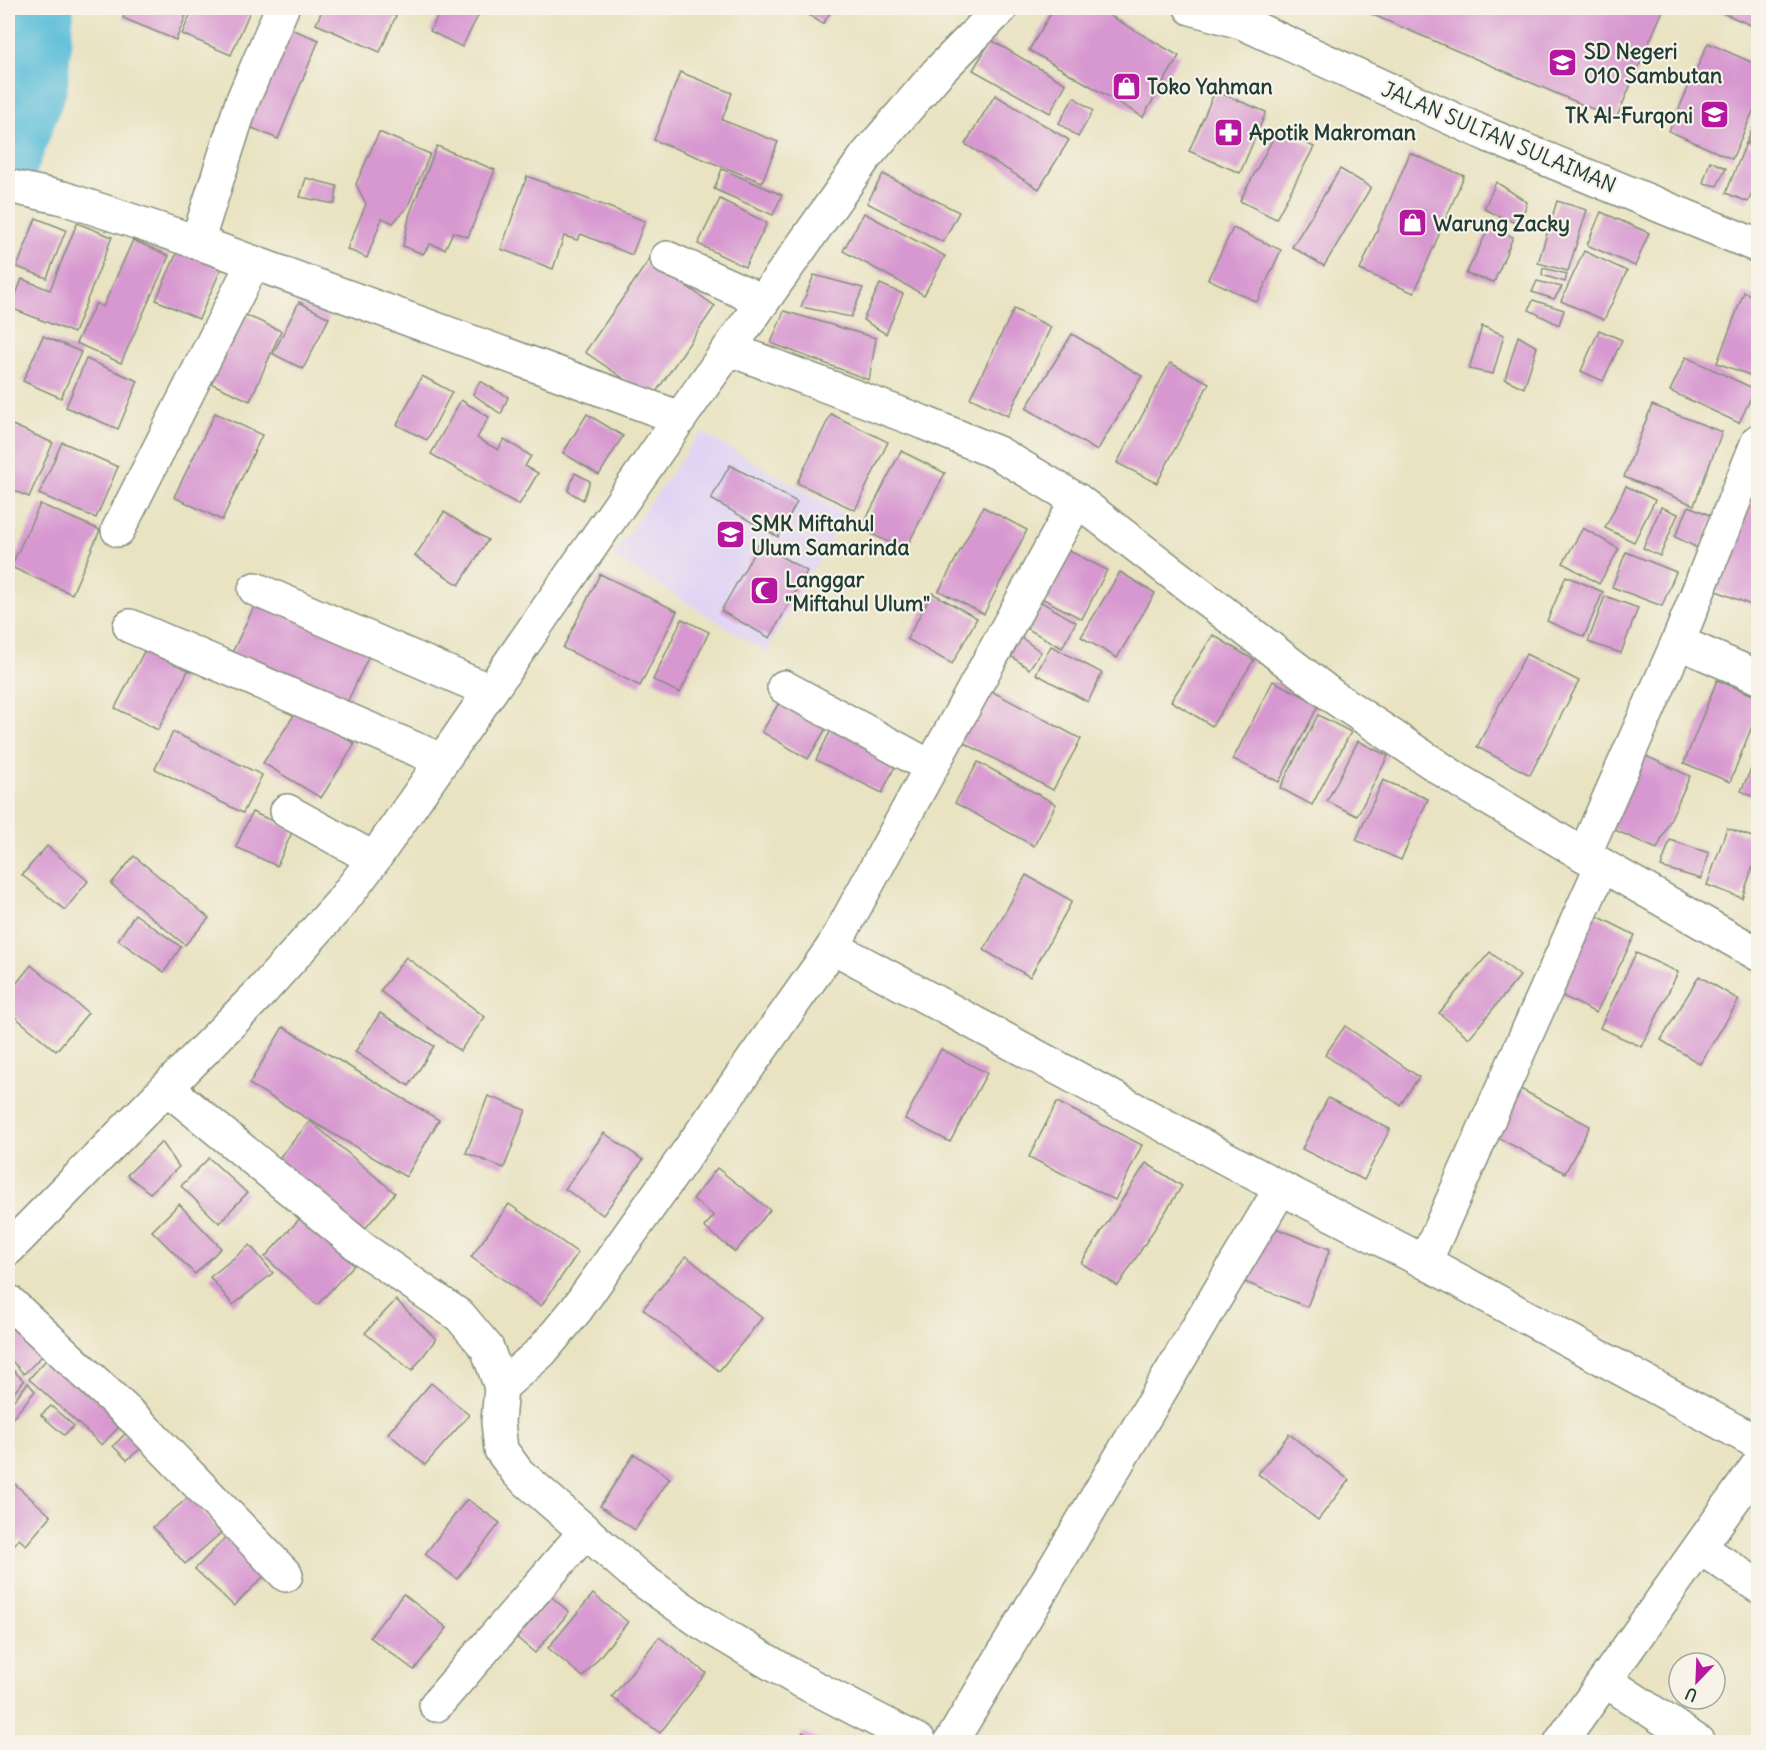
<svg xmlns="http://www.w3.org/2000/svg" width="1766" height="1750" viewBox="0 0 1766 1750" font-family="Delius,sans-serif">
<rect width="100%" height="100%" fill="#f7f3e8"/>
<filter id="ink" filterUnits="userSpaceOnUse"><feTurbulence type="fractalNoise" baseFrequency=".0167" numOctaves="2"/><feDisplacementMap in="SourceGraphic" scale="12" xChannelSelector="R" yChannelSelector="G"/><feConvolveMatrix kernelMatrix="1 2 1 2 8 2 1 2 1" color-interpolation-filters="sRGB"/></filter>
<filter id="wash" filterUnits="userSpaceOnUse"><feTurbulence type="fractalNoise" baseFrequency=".008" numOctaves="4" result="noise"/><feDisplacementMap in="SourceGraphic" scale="24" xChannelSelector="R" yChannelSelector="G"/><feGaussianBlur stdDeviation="1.35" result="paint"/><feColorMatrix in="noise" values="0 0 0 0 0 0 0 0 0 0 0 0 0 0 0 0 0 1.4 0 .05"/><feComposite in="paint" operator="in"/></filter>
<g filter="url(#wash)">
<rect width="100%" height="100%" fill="#e9e3c2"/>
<polygon fill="#e0d4f4" points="701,432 845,514 766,652 612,556"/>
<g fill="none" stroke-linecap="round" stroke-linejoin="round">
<polyline stroke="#5abdd9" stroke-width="66" points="8,156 35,83 41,8"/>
</g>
<g id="blocks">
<g fill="#d797d0">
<polygon points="126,8 189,8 176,40 123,18"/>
<polygon points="193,8 247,8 251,9 231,55 182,34"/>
<polygon points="323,8 376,8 396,16 380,52 316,24"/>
<polygon points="442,8 482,8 462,47 430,31"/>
<polygon points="798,8 833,8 823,24"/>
<polygon points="1054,8 1097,8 1179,56 1143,117 1029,50"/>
<polygon points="1357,8 1664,8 1616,119"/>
<polygon points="1711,8 1758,8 1758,28"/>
<polygon points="283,26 319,40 278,139 243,124"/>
<polygon points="991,40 1066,84 1050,113 973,70"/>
<polygon points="1708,43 1758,65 1758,100 1732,159 1669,131"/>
<polygon points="680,72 732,93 722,120 778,142 762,182 654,140"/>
<polygon points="1215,91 1266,112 1240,173 1189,151"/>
<polygon points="995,95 1069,140 1039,189 965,144"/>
<polygon points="1074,97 1093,111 1078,137 1059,123"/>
<polygon points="1758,116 1758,146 1747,141"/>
<polygon points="1278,129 1314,147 1276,219 1240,201"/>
<polygon points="379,132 430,154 408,206 393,223 382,218 367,258 347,249 366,204 356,184"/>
<polygon points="1746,143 1758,149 1758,179 1748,202 1726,193"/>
<polygon points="437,146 495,170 468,237 453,232 445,249 430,244 423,254 403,246 410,213"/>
<polygon points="1410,153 1464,176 1414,293 1360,270"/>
<polygon points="1710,161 1726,168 1717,186 1703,183"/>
<polygon points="722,169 782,195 773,215 714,189"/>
<polygon points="1340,169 1371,187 1324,266 1292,247"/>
<polygon points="883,174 959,212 943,242 867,203"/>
<polygon points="527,176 645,221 632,255 581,234 577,240 564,236 553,269 501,249"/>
<polygon points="306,178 337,186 335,204 300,197"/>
<polygon points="1496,182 1527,202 1520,225 1484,209"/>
<polygon points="720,199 767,223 745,267 698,244"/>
<polygon points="1557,201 1587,210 1568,271 1538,263"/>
<polygon points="1601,212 1649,233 1635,266 1587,245"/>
<polygon points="864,213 945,256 924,295 843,251"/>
<polygon points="36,218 66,230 47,278 17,267"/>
<polygon points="77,223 112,237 74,333 11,308 22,279 50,290"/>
<polygon points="1490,226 1513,237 1494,282 1466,274"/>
<polygon points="1233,228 1281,250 1257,302 1208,279"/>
<polygon points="133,240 169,256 121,363 76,343 96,303 103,307"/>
<polygon points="179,248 222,267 199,319 156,300"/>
<polygon points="1584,251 1627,271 1604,320 1561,301"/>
<polygon points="649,260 715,306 652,398 585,352"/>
<polygon points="1543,268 1567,274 1565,282 1542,275"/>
<polygon points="814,275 863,288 851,317 801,307"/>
<polygon points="1537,281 1562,287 1554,299 1532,292"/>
<polygon points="880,284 903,294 886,334 863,320"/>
<polygon points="1744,292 1758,298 1758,378 1717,363"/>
<polygon points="1533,300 1564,310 1559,325 1529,310"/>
<polygon points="299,302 329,318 303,369 273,354"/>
<polygon points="1014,309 1051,327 1008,416 970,398"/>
<polygon points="237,311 281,331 250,401 206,381"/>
<polygon points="784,311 876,338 869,380 771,343"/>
<polygon points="1482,326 1504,335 1493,374 1469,369"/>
<polygon points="1599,330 1622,340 1603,381 1581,371"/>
<polygon points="1072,334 1142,376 1097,451 1026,408"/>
<polygon points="43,336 81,352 61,398 23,381"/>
<polygon points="1518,336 1537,347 1524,388 1505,379"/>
<polygon points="1686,357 1755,389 1739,423 1670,391"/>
<polygon points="86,359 138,381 118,429 66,407"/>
<polygon points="1170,363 1209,383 1157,483 1117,463"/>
<polygon points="422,376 452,392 427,440 397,425"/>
<polygon points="480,381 508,397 501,414 473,394"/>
<polygon points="461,400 489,417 477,438 498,450 504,439 531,456 525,466 538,473 519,505 431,454"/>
<polygon points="1652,405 1722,432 1694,505 1624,477"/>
<polygon points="215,413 262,435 222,520 174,497"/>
<polygon points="587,414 623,436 599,475 563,453"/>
<polygon points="831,414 888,442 855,510 797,483"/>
<polygon points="8,423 53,443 29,497 8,488"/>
<polygon points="62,442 118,467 96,518 39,494"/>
<polygon points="901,451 945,473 905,550 861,529"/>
<polygon points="730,465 797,502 778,537 711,499"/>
<polygon points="575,473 590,481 583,500 568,491"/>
<polygon points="1626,486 1655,500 1634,542 1605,528"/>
<polygon points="1747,490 1758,495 1758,608 1707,587"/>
<polygon points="40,504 100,530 72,594 11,567"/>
<polygon points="1689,506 1714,517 1700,549 1675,537"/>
<polygon points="983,507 1027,530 984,614 939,591"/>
<polygon points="1661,507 1678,514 1660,556 1643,548"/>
<polygon points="444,512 488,540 459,585 415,556"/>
<polygon points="1583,528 1619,549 1599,584 1563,563"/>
<polygon points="759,544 807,571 770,638 721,611"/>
<polygon points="1066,549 1107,570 1082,619 1041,598"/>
<polygon points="1626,552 1676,572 1662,606 1612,587"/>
<polygon points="1120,572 1155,593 1117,658 1081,637"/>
<polygon points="600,574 677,611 640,686 563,648"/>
<polygon points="1566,576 1603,592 1584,637 1547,621"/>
<polygon points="932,593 977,618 952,664 907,639"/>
<polygon points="260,594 373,647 344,709 231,655"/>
<polygon points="1029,595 1076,622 1062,648 1015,622"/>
<polygon points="1605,596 1638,608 1621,653 1588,642"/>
<polygon points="682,619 709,632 680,693 653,680"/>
<polygon points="1016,634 1041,652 1029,669 1003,650"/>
<polygon points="1213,635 1254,660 1212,726 1171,701"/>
<polygon points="151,638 194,659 158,730 115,708"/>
<polygon points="1051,646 1102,673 1088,702 1036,674"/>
<polygon points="1526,654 1579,681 1530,775 1477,747"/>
<polygon points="1717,680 1758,697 1758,711 1730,782 1684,763"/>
<polygon points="1273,681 1319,704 1279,782 1233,759"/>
<polygon points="982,686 1081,739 1053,790 955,738"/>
<polygon points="784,694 831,720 808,759 762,732"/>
<polygon points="298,709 355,744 321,798 263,763"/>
<polygon points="1318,715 1351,732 1312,805 1280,788"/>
<polygon points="833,726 899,758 882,793 816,760"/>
<polygon points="173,732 262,775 243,813 155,769"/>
<polygon points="1358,741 1388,756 1357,816 1327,801"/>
<polygon points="1637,752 1690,776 1657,849 1604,825"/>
<polygon points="1758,754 1758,799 1741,791"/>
<polygon points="978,762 1056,804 1034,846 955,803"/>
<polygon points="1383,780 1428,799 1401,860 1356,840"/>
<polygon points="252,812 293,830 277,866 236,847"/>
<polygon points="1727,828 1758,839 1758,852 1742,898 1707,885"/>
<polygon points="1670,840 1709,853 1701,879 1661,867"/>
<polygon points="47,846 88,881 65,910 22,875"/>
<polygon points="134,856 209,918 185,945 111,884"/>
<polygon points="1026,875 1072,901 1030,977 984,950"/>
<polygon points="135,914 181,947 164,972 118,940"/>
<polygon points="1593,914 1635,935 1596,1013 1553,991"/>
<polygon points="1490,952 1520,976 1469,1038 1439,1013"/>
<polygon points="1636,953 1678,972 1642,1047 1600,1028"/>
<polygon points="406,957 485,1017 460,1051 380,991"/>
<polygon points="31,965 88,1013 56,1051 8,1011 8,994"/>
<polygon points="1699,976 1739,1000 1700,1064 1661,1040"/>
<polygon points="380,1013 434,1046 409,1086 355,1052"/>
<polygon points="1345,1026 1419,1077 1400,1105 1325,1055"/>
<polygon points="283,1027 439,1120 406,1177 249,1084"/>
<polygon points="941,1049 987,1073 950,1142 905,1119"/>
<polygon points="1515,1086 1590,1126 1565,1173 1489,1133"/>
<polygon points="488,1096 526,1110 504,1168 466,1153"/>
<polygon points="1328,1098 1390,1129 1364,1180 1302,1149"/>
<polygon points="1057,1102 1142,1145 1115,1200 1029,1157"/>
<polygon points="310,1121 395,1193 359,1236 274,1164"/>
<polygon points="604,1133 643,1160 603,1215 565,1189"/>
<polygon points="162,1142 179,1167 150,1193 127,1175"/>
<polygon points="209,1158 247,1193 219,1223 181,1186"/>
<polygon points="1146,1163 1182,1186 1118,1286 1081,1263"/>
<polygon points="717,1168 770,1210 735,1252 704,1227 714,1216 693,1199"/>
<polygon points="179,1204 221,1248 195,1274 152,1231"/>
<polygon points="509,1204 578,1253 541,1306 471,1257"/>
<polygon points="301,1217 354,1265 317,1305 265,1257"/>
<polygon points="1267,1225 1330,1249 1307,1307 1245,1282"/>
<polygon points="250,1245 273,1273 233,1305 210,1277"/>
<polygon points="686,1256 762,1318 719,1371 643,1309"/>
<polygon points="396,1300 436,1339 412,1371 365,1333"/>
<polygon points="8,1308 48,1350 24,1374 8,1357"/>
<polygon points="53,1352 127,1418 102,1445 29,1379"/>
<polygon points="8,1365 24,1381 8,1399"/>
<polygon points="28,1383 35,1391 11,1420 8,1417 8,1407"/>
<polygon points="431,1383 469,1415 425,1465 388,1433"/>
<polygon points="51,1406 74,1426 64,1435 41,1415"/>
<polygon points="131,1428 147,1443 127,1460 113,1446"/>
<polygon points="1289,1434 1349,1480 1318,1520 1258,1474"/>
<polygon points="634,1454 670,1478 635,1530 600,1506"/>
<polygon points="8,1478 51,1516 26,1545 19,1539 8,1552"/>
<polygon points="190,1496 221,1533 185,1564 153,1527"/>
<polygon points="467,1499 500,1523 457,1579 425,1554"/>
<polygon points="231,1532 270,1570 234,1606 195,1569"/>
<polygon points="545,1591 569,1612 535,1653 510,1632"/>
<polygon points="403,1594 447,1628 414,1670 370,1637"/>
<polygon points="593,1594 628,1622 583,1677 548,1648"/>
<polygon points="659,1637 706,1673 660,1733 612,1697"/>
<polygon points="803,1732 826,1742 798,1742"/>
</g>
</g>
</g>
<g filter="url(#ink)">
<use href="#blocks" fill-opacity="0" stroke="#84907b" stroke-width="1.5"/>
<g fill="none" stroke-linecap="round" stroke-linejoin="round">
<defs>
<g id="minor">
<polyline points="8,186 63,198 197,242 680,418"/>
<polyline points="197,242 242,102 282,8"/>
<polyline points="667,258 763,301"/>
<polyline points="729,349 922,422 998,453 1077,500 1335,698 1461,782 1584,855 1758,954"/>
<polyline points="118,530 253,263"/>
<polyline points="255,589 490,691"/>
<polyline points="130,626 441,760"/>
<polyline points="1678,642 1758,677"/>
<polyline points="784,687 931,767"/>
<polyline points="287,811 374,859"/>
<polyline points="1584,855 1678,642 1758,441"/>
<polyline points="833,947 1281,1188 1425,1262 1602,865"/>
<polyline points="167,1088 363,1249 460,1316 487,1348 501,1387 541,1352 576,1310 833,947 1077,500"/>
<polyline points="8,1249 262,991 340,904 374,859 680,418 866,156 938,72 1001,8"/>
<polyline points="1425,1262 1758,1443"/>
<polyline points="8,1301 138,1422 286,1575"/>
<polyline points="501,1387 498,1422 501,1450 518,1473 638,1577 703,1623 796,1678 920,1742"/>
<polyline points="1700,1548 1758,1586"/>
<polyline points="1606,1681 1698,1742"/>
<polyline points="436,1705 586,1531"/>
<polyline points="951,1742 1281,1188"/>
<polyline points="1561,1742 1758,1465"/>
</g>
<polyline id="major" points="1191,8 1241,22 1488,135 1758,246"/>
</defs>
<use href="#minor" stroke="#84907b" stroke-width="36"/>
<use href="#major" stroke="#84907b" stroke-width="36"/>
<use href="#minor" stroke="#fff" stroke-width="33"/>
<use href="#major" stroke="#fff" stroke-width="33"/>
</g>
</g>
<defs>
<symbol id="school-square" viewBox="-11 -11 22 22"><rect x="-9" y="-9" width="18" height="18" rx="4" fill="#b5179e" stroke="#f7f3e8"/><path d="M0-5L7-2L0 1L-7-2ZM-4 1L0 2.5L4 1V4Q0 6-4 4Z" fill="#fff"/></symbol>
<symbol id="shop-square" viewBox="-11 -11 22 22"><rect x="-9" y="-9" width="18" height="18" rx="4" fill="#b5179e" stroke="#f7f3e8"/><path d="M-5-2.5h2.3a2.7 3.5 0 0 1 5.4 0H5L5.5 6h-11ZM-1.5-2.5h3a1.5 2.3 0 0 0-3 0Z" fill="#fff"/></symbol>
<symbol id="pharmacy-square" viewBox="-11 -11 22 22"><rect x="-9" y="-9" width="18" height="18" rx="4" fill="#b5179e" stroke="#f7f3e8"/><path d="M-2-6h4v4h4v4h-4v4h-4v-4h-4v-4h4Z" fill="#fff"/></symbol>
<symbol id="mosque-square" viewBox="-11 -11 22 22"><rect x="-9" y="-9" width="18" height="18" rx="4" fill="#b5179e" stroke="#f7f3e8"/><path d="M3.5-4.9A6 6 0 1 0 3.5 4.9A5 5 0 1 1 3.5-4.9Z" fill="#fff"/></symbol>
</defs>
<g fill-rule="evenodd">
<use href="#school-square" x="1546" y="46" width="33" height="33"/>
<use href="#shop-square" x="1110" y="70" width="33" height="33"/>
<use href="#school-square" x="1698" y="98" width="33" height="33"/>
<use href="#pharmacy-square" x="1212" y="116" width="33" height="33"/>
<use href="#shop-square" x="1396" y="206" width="33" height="33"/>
<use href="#school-square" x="714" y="518" width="33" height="33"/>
<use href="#mosque-square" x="748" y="574" width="33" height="33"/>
</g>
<g text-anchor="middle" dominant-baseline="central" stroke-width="4.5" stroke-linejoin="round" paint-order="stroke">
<g font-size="21" font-weight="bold" fill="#1f3d34" stroke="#f7f3e8" text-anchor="start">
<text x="1584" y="51">SD Negeri<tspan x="1584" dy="24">010 Sambutan</tspan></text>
<text x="1147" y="86">Toko Yahman</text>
<text x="1693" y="115" text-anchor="end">TK Al-Furqoni</text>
<text x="1249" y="132">Apotik Makroman</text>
<text x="1433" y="223">Warung Zacky</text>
<text x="751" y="523">SMK Miftahul<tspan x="751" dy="24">Ulum Samarinda</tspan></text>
<text x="785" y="579">Langgar<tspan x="785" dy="24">"Miftahul Ulum"</tspan></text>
</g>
<g font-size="21" fill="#1f3d34" stroke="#f7f3e8">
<text transform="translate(1499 137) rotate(23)">JALAN SULTAN SULAIMAN</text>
</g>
</g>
<rect width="1766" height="1750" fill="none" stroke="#f7f3e8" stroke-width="30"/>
<g transform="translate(1697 1681) rotate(203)"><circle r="28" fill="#f7f3e8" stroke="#a1aaa0" stroke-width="1.5"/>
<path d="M0-4.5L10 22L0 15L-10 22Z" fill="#b5179e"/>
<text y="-9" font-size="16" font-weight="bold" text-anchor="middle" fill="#1f3d34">U</text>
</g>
</svg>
